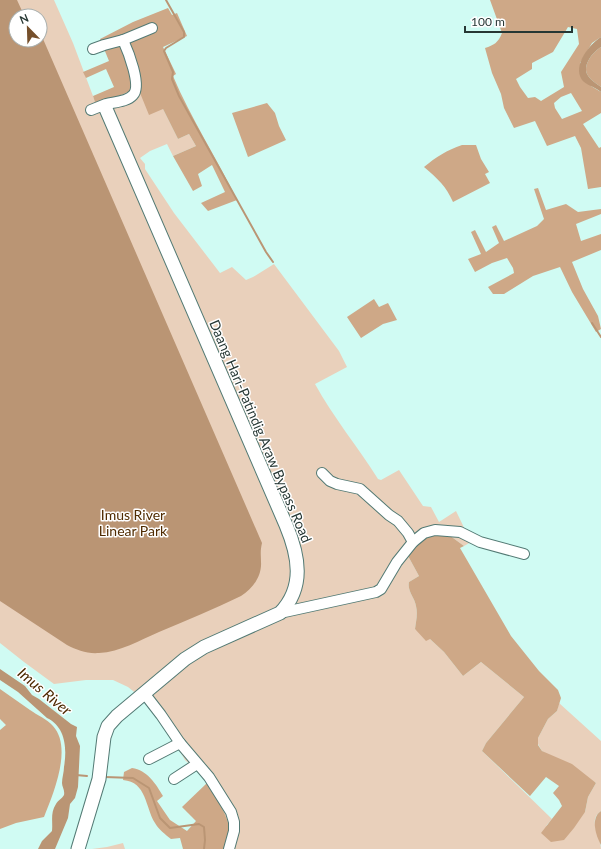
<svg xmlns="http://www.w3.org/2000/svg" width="601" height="849" viewBox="0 0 601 849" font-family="Lato,sans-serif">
<rect width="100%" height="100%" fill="#d0fbf3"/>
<g fill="#e9d0bb" fill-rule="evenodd">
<path d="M0,0H54L73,43L96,104L138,88L163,109L178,139L189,134L196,146L173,156L167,144L150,151L140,158L145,164V169L174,213L220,273L232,267L246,280L253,277L274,264L339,351L347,367L315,384C333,417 358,447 378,479L381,480L399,470L423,506L431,507L439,522L456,511L471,542L464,546L449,535L407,554L419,576L409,582C407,591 415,598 416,606C418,614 416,621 415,629L430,639L444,652L463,676L481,662L524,697L486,743L482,751L552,819L546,826L585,812L588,797L596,783L542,751L538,744V738L548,719L557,711L559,703L601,741V811C587,820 601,837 601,849H225L228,824L220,805L207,783L195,769L185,760L171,736L143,699L128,687L113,680H86L54,684L24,662L0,643ZM16,16H40V40H16Z"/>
<polygon points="123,843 125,849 92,849 107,847"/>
</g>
<g fill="#cea887" fill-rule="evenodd">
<path d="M490,0H601V37L592,43L580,63L591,86L601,92V113L583,124L599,148L601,147V187L588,189L581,148L575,136L547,146L535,121L514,128L504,108L501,94L492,73L485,48C494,45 498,43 502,33ZM568,27L577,29L579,44L561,72L564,87L541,101L535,97L528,98L520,87L516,79L532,69V63L553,52ZM571,93L582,111L562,119L555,108L554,103L561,97Z"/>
<path d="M168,8L172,15L177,13L187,36L163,47L176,74L173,76C191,119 217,158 237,200L208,211L201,203L225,192L212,165L198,174L202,186L193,191L173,156L196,146L189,134L178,139L163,109L149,115L138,88L96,105L93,96L114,87L106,69L86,78L83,72L109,61L100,39L133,22Z"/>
<path d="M601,47V87C596,83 590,80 587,74C583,64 593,52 601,47Z"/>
<polygon points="267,103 275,113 279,126 286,140 248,157 232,113"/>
<path d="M462,145H476L481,159L489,172L485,174L490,183L453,202C446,186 438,179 424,167C436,157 447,150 462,145Z"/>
<polygon points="538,188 546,210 566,204 578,212 601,209 601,214 576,224 581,241 601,234 601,250 572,262 583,289 598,316 601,329 596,332 572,292 560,267 533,276 504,294 493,294 488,287 514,273 513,268 507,258 492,263 475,272 468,259 481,254 471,232 475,230 486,252 499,243 492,227 496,225 504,241 537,226 544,219 534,189"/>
<polygon points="374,299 379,307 388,303 397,320 383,324 361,338 347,317"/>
<path d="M431,535H449L464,546L460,548L511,636L539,671L558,690L561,698L557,711L548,719L538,738V745L542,751L572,764L596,783L588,797L585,812L574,828L564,840L551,842L541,833L562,806L559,800L553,793L559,786L546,777L530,796L482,751L486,743L524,697L481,662L463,676L444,652L430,639L426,641L415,629C416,621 418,614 416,606C415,598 407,591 409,582L419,576L407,554L422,540Z"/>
<path d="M0,689C10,696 20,703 30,710C37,715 47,719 53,726C73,748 53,794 44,817L16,823L0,829V730L6,725L0,719Z"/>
<path d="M132,768C147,770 156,784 163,796L157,801L170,820L187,831L196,821L182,807L207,783C215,796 230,818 230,834C229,839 226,845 225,849H183L180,838L171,839C165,834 159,830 155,823C145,807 147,782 123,780L124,772Z"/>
<path d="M601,811V845C596,836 590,818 601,811Z"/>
</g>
<g fill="#ba9574">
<path d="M0,0H17L23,13L31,10L33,16H16V40H40V32L262,543C260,552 261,554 261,562C262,577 252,589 241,596C214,609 187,620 159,632C140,640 120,652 99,653C87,654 77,650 67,645L0,601Z"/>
<path d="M601,37V47C593,52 583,64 587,74C590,80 596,83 601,87V92C595,87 586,85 582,80C572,65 590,44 601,37Z"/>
<path d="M0,669L25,686L32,695L39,699L71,724L77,727L76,736L80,746L78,787L75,798L70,804L68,818L55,849H38L42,841L52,831C53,822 50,813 56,804C58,800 62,799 64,795C65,790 62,787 62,783C62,778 64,772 64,767C67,749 66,727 47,718L18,692L0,680Z"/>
</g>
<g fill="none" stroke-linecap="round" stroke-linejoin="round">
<g stroke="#ba9574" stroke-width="2">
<polyline points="166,0 184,32 184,37 166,48 164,51 173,72 172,79 179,96 266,252 273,262"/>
<polyline points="592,323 601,337"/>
<polyline points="76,775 87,776"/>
<polyline points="105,777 133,778 149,788 160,818 170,828 199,824 204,827 205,840 204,849"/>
</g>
<defs>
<g id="minor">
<polyline points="93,49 104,45 123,40 152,28"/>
<path d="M91,110C96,108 101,106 106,104C114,102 127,102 133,95C142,86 128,51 123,40"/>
<polyline points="322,473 330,481 337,484 360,489 389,515 398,521 408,533 413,542"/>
<polyline points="280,613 376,592 381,589 397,562 413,542 424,533 435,530 460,532 480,542 524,554"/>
<polyline points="144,693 161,715 180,743 209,777 231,812 234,822 234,831 229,849"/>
<polyline points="149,759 180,743"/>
<polyline points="174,779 197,764"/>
</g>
<path id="major" d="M78,849L99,779L104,737L108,726L117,716L185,659L204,647L280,613C305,587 299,556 286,525L106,109"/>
</defs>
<use href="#minor" stroke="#537a74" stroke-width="12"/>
<use href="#major" stroke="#537a74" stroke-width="15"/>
<use href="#minor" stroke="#fff" stroke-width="10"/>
<use href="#major" stroke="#fff" stroke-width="13"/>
</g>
<g text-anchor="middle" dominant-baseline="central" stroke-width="3" stroke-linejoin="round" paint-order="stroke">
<g font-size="14" fill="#263734" stroke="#fff">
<text transform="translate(261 431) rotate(67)">Daang Hari-Patindig Araw Bypass Road</text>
</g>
<g font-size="14" fill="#502b01" stroke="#fff">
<text x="133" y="514">Imus River<tspan x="133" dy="16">Linear Park</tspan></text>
</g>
<g font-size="15" font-style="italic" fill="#4d2900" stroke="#fff">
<text transform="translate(45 691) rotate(40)">Imus River</text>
</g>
</g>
<g transform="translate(28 28) rotate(337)"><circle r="19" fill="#ffffff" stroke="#a8afae"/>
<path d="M0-3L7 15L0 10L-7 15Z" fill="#754f2b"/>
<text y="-6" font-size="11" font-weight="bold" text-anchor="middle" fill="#263734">N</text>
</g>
<path d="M465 26v6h107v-6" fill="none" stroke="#263734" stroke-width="2"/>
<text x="471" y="26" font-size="12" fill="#263734" stroke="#ffffff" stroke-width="3" paint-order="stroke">100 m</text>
</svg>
